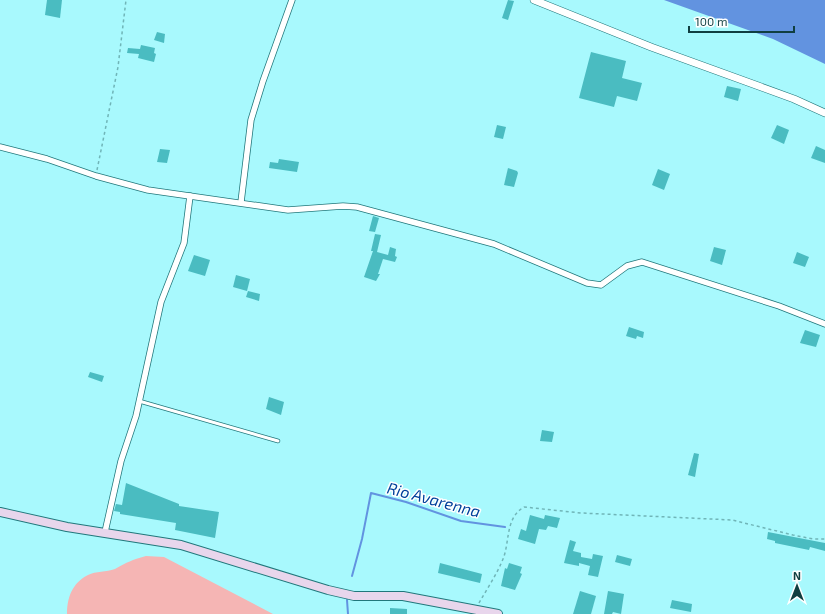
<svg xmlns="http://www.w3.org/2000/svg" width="825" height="614" viewBox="0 0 825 614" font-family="'Exo 2',sans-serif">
<rect width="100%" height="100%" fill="#a8f9fd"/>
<path fill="#f5b5b4" d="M146,556L164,557L273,614H67C67,598 72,583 88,575C96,571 106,572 115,569C128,562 131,560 146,556Z"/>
<polygon fill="#6293e0" points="664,0 825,0 825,64 773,39"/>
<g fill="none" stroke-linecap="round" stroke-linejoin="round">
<g stroke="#6293e0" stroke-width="2">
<polyline points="352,576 362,539 371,493 406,502 461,521 505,527"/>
<polyline points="347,600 348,614"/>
</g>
</g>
<g fill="#4abcc1">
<polygon points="47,0 62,0 60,18 45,15"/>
<polygon points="508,0 514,1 508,20 502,18"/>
<polygon points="157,32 165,34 164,43 154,40"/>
<polygon points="141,45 155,48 154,53 156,54 154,62 138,58 139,54 127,53 128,48 140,49"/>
<polygon points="591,52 626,61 622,78 642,83 637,101 617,96 614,107 579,98"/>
<polygon points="727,86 741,89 738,101 724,97"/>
<polygon points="497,125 506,127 503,139 494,137"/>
<polygon points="777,125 789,130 784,144 771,138"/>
<polygon points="816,146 825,150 825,163 811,158"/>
<polygon points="160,149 170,150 167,163 157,162"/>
<polygon points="279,159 299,162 297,172 269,168 270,162 278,163"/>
<polygon points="508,168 517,171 518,173 514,187 504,185"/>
<polygon points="658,169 670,174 664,190 652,185"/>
<polygon points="373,216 379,218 375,232 369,231"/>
<polygon points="375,234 381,235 377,252 388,255 390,247 396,249 395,256 397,257 395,262 383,259 378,274 380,274 376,281 364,277 373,251 371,251"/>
<polygon points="714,247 726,250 722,265 710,261"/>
<polygon points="797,252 809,257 805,267 793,263"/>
<polygon points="194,255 210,260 205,276 188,271"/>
<polygon points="236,275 250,279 247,291 233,287"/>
<polygon points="248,291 260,294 259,301 246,297"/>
<polygon points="629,327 644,332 643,338 637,336 636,339 626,336"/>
<polygon points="805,330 820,335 816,347 800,343"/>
<polygon points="90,372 104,376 102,382 88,377"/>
<polygon points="269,397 284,402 281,415 266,409"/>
<polygon points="542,430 554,432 552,442 540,441"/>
<polygon points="694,453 699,454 695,477 688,475"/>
<polygon points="126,483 179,504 179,506 219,512 215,538 175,530 176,523 120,514 120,512 114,511 116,504 122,505"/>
<polygon points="530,515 544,519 545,515 560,518 557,528 548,526 546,530 539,529 535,544 518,539 521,529 526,531"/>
<polygon points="768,532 825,543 825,551 810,547 809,550 775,543 775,541 767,539"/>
<polygon points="570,540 576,542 573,551 581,553 581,557 592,559 593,554 603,556 598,577 588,575 590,566 579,563 579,566 564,563"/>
<polygon points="617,555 632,559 630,566 615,562"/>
<polygon points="440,563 482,574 480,583 438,573"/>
<polygon points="509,563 522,567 520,573 522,574 515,590 501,586 505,568 507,569"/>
<polygon points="580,591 596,596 591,614 573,614"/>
<polygon points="608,591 624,594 621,614 613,612 612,614 604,614"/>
<polygon points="672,600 692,604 691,612 670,608"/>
<polygon points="390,608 407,609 407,614 390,614"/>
</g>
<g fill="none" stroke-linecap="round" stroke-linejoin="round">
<defs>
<polyline id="service" points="139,401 278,441"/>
<g id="minor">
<polyline points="0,147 47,159 96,176 148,190 288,210 343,206 357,207 494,244 587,283 601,285 627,266 642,262 779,306 825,324"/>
<polyline points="241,202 251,120 263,81 292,0"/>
<polyline points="105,532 121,461 136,416 161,302 184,243 190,196"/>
</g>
<polyline id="tertiary" points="534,0 651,47 794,99 825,113"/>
<polyline id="secondary" points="0,512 67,527 181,545 328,590 354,596 403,596 498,614"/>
</defs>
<use href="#service" stroke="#21777b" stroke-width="4.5"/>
<use href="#minor" stroke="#21777b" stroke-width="7"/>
<use href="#tertiary" stroke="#21777b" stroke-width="8"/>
<use href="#secondary" stroke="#21777b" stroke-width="10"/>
<g stroke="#70b5b8" stroke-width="1.5" stroke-dasharray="3 3" stroke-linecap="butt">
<polyline points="97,170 118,67 126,0"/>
<path d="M479,603C487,589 497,574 503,559C510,542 505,518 524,507L581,513L732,520L793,535L813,539H825"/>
</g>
<use href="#service" stroke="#fff" stroke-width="3"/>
<use href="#minor" stroke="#fff" stroke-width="5.5"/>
<use href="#tertiary" stroke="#fff" stroke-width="7"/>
<use href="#secondary" stroke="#e8d6ec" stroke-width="8"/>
</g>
<g text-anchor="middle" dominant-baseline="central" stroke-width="3" stroke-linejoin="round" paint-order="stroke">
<g font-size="16" font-style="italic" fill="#01419b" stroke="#fff">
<text transform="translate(434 499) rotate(15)">Rio Avarenna</text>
</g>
</g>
<g transform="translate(797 586)" stroke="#ffffff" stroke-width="3" paint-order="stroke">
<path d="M0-3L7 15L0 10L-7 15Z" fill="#103f41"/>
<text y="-6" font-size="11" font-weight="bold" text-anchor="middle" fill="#103f41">N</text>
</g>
<path d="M689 26v6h105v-6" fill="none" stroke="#103f41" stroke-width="2"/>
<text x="695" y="26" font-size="12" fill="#103f41" stroke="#ffffff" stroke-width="3" paint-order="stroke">100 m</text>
</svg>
